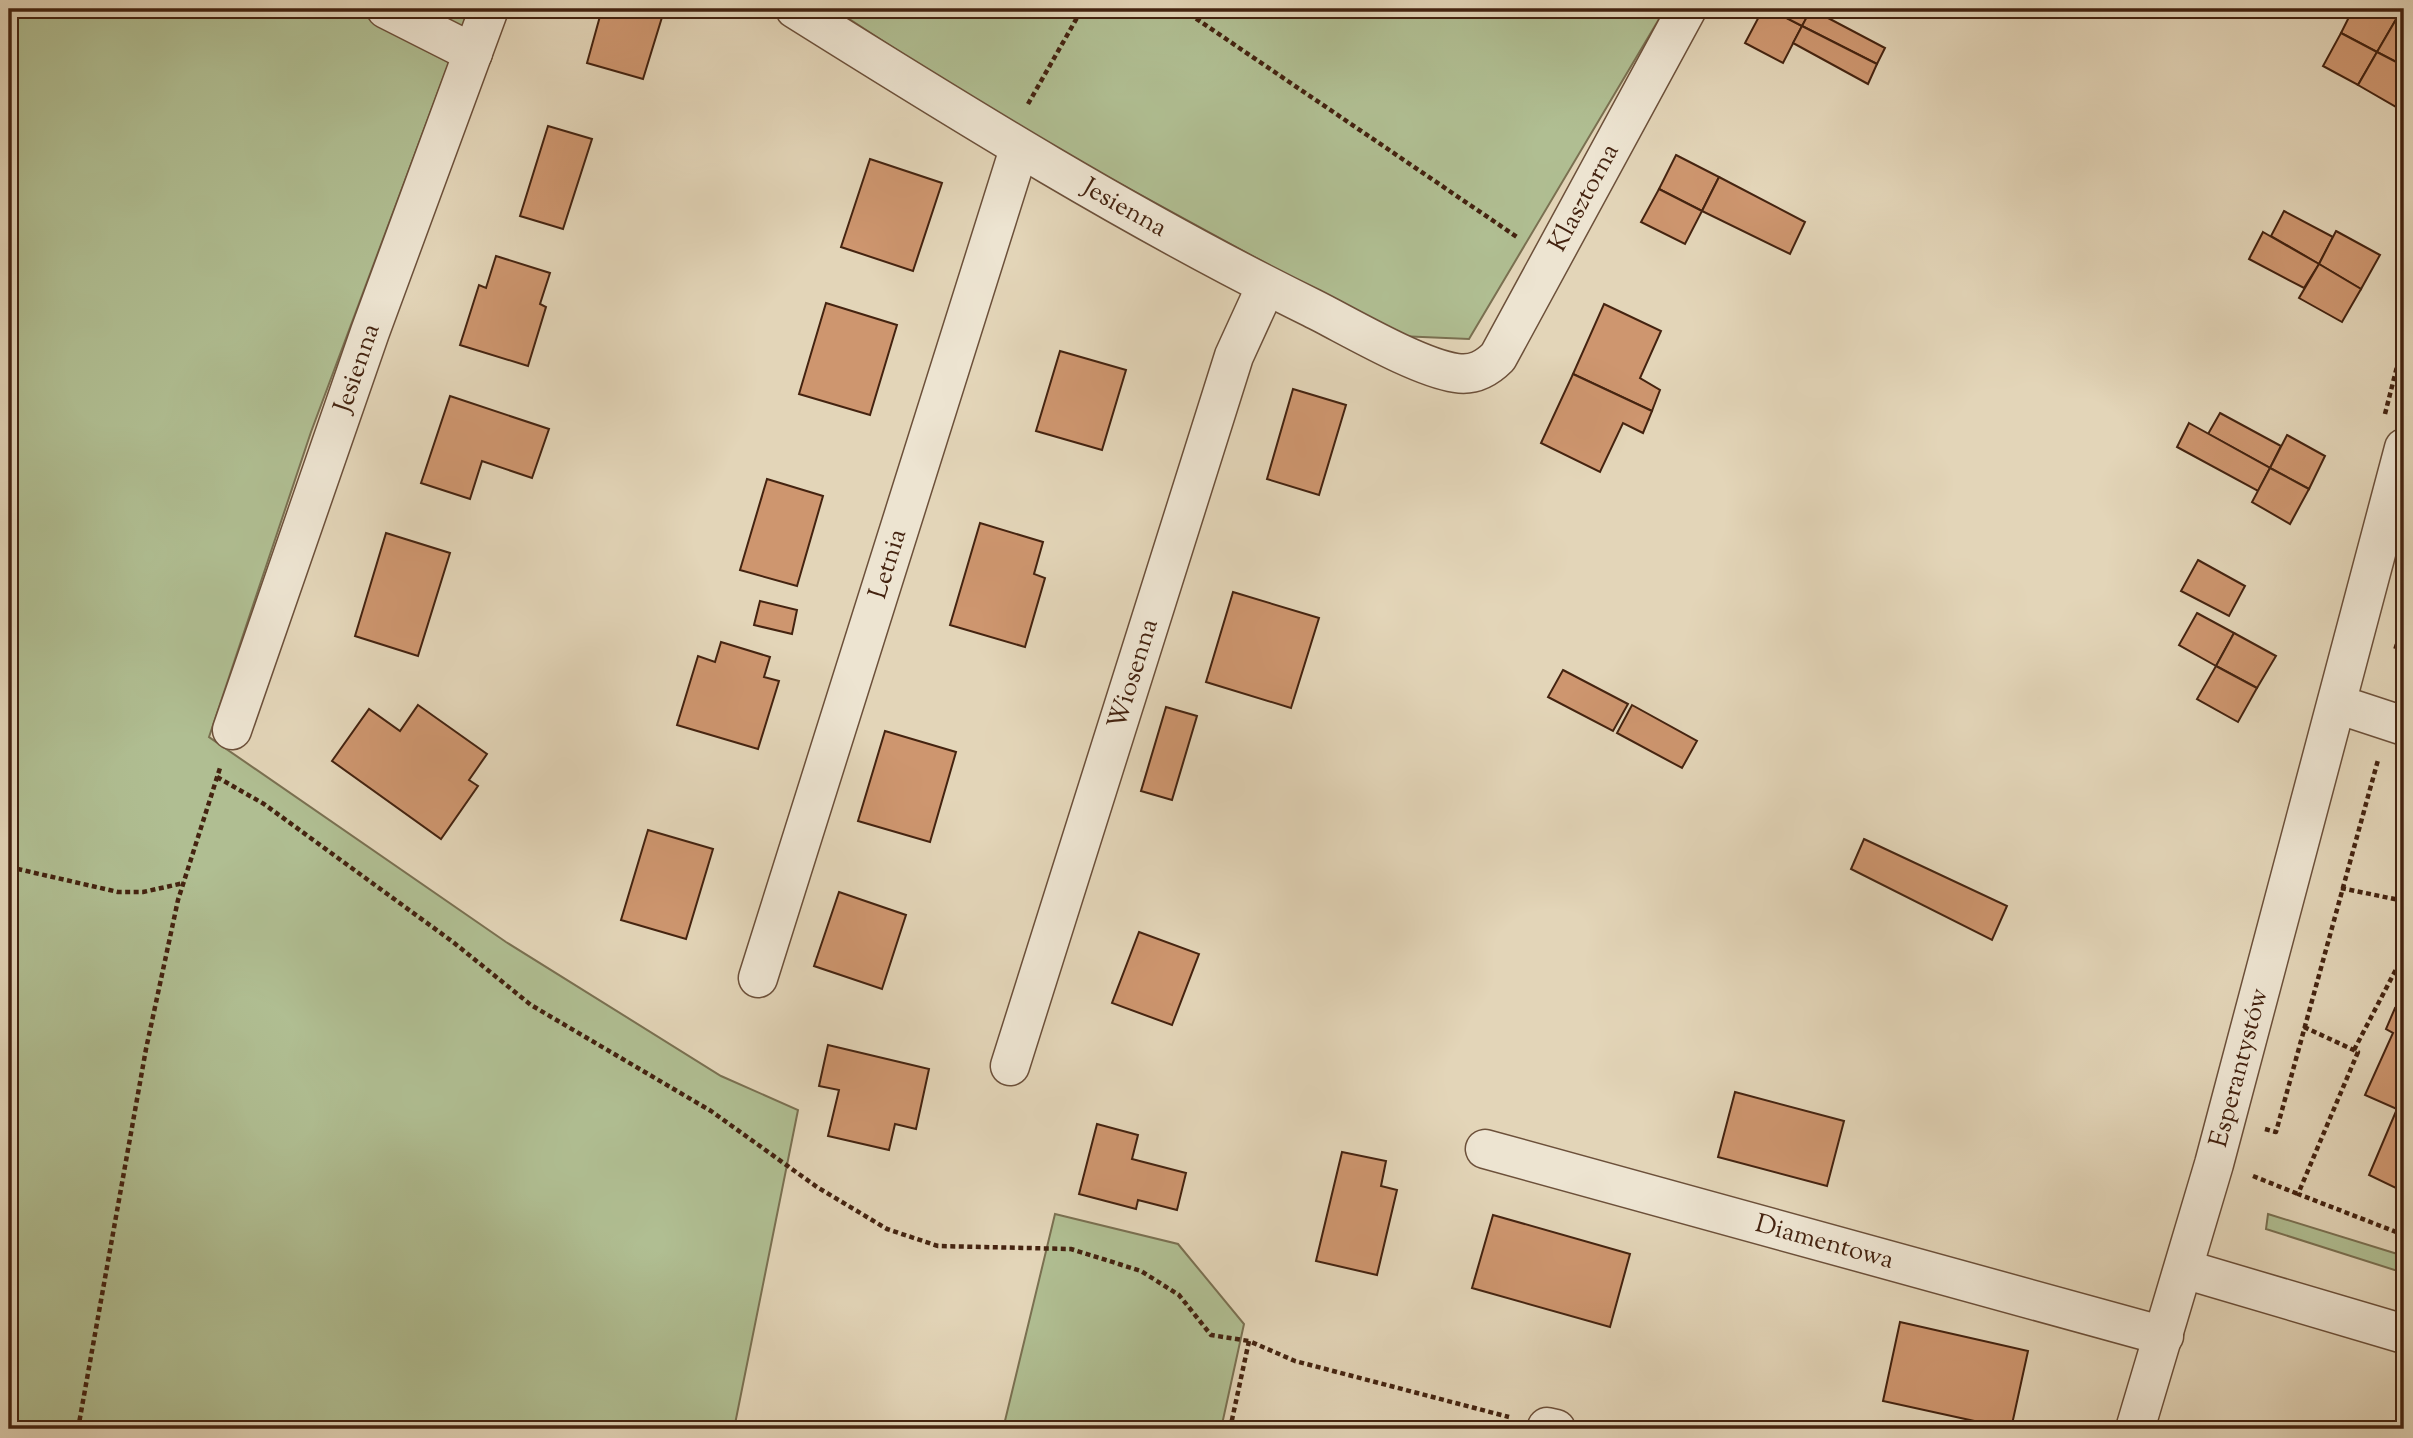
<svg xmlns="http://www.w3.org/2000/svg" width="2413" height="1438" viewBox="0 0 2413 1438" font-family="'Sorts Mill Goudy',serif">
<rect width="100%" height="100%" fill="#e3d5b8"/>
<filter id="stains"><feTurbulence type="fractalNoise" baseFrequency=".00286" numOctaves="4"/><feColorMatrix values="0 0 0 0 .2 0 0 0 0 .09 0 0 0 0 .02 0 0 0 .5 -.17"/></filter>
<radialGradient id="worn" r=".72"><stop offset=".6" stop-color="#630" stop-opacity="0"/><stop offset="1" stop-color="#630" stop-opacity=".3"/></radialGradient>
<g fill="#b0be92" stroke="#7a7051" stroke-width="2">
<polygon points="9,9 469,9 311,432 209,737 506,942 721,1076 798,1110 734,1429 9,1429"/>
<polygon points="834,9 1665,9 1469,339 1399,336 1005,121"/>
<polygon points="1055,1214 1178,1244 1244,1324 1221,1429 1003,1429"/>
<polygon points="2268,1214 2404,1256 2404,1273 2266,1229"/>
</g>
<g fill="#ce966f" stroke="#442310" stroke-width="2">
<polygon points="602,9 641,9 663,14 643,79 587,63"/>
<polygon points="1763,9 1769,9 1802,26 1783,63 1745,43"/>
<polygon points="1769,9 1812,9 1802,26"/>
<polygon points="1811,9 1885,48 1877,64 1802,26"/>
<polygon points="2353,9 2385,9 2398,16 2377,52 2341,33"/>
<polygon points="2398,16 2404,20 2404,66 2377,52"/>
<polygon points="1802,26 1877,64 1868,84 1793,43"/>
<polygon points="2341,33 2377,52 2358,85 2323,66"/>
<polygon points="2377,52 2404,66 2404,97 2398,108 2358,85"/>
<polygon points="548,126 592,139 563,229 520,216"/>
<polygon points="1676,155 1719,177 1702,211 1659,189"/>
<polygon points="870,159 942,183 913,271 841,247"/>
<polygon points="1719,177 1805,222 1790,254 1702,211"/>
<polygon points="1659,189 1702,211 1685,244 1641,222"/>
<polygon points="2284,211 2333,237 2319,264 2271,236"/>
<polygon points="2336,231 2380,255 2361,289 2319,264"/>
<polygon points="2263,232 2319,264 2304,288 2249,259"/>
<polygon points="496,256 550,273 540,304 546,307 528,366 460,345 479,285 486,288"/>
<polygon points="2319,264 2361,289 2342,322 2299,298"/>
<polygon points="826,303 897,325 870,415 799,394"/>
<polygon points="1604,304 1661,331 1640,378 1660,390 1652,411 1573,374"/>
<polygon points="1060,351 1126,370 1102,450 1036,431"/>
<polygon points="1573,374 1652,411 1643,433 1623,423 1600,472 1541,443"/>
<polygon points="1293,389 1346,405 1319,495 1267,479"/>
<polygon points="450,396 549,429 532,478 482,461 470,499 421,483"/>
<polygon points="2220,413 2281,446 2270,468 2208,434"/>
<polygon points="2189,423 2270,468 2258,491 2177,447"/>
<polygon points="2287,435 2325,456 2309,489 2270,468"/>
<polygon points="2270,468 2309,489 2290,524 2252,502"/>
<polygon points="767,479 823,496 797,586 740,570"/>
<polygon points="980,523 1043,542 1034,574 1045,578 1025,647 950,625"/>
<polygon points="386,533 450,553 418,656 355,636"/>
<polygon points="2198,560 2245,586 2229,616 2181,591"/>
<polygon points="1233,592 1319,618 1291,708 1206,682"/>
<polygon points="760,601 797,610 792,634 754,625"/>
<polygon points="2197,613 2234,633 2216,666 2179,645"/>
<polygon points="2234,633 2276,656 2257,688 2216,666"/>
<polygon points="721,642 770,657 764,677 779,681 758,749 677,725 698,656 715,662"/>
<polygon points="2216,666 2257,688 2238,722 2197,699"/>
<polygon points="1563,670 1628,704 1613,731 1548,697"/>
<polygon points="418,705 487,754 469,780 478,786 441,839 332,761 369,709 400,731"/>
<polygon points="1632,705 1697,741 1682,768 1617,733"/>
<polygon points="1166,707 1197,716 1172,800 1141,791"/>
<polygon points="885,731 956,752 930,842 858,821"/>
<polygon points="648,830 713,849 686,939 621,920"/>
<polygon points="1864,839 2007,906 1992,940 1851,869"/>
<polygon points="839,892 906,915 882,989 814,966"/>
<polygon points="1139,932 1199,954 1172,1025 1112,1003"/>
<polygon points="2395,1008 2404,1012 2404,1181 2400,1190 2369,1175 2397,1109 2365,1095 2393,1033 2386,1029"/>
<polygon points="828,1045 929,1069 916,1129 895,1124 889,1150 828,1136 839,1090 819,1086"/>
<polygon points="1735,1092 1844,1121 1827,1186 1718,1157"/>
<polygon points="1097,1124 1138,1135 1132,1159 1186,1173 1177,1210 1138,1200 1136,1209 1079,1194"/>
<polygon points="1342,1152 1386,1161 1381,1186 1397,1190 1377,1275 1316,1261"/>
<polygon points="1493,1215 1630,1254 1610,1327 1472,1288"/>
<polygon points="1900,1322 2028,1351 2011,1429 1883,1401"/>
</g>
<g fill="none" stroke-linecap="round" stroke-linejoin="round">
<defs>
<g id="street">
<polyline points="386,9 473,53"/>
<path id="s1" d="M795,9C964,115 1133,220 1312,308C1350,327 1417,367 1456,373C1474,376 1487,368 1498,357L1687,9"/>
<polyline points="2337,704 2404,726"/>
<path id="s2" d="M232,730L370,332L489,9"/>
<path id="s3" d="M758,978L1019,149"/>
<path id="s4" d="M1010,1066L1234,356L1266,286"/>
<path id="s5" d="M1485,1149L2164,1336"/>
<polyline points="2184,1269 2404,1334"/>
<polyline points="1547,1427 1556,1429"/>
<path id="s6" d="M2135,1429L2214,1164L2404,448"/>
</g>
</defs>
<use href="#street" stroke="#6c503a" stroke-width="41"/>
<g stroke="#442310" stroke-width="4.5" stroke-dasharray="5 3.5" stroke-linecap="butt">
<polyline points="1182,9 1517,237"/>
<polyline points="1028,104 1082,9"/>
<polyline points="2385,414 2404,339"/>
<polyline points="2394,646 2403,649 2404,646"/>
<polyline points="217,777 264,804 453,942 531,1005 711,1111 817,1187 887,1229 938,1246 1071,1249 1141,1271 1179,1295 1211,1335 1249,1341"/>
<polyline points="9,867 118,892 143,892 184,883"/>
<polyline points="2341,888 2404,901"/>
<polyline points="2304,1027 2358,1052 2298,1194 2404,1235"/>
<polyline points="2354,1050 2404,954"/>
<polyline points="2265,1129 2276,1132 2378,760"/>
<polyline points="2253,1176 2298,1194"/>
<polyline points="78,1429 146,1049 178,900 220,768"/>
<polyline points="1230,1429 1249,1341 1295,1361 1509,1417"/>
</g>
<use href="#street" stroke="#ede4d1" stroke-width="38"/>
</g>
<g text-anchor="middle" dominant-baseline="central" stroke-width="5" stroke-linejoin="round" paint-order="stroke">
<g font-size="26" fill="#442310" stroke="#ede4d1">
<text stroke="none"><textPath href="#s1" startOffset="984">Klasztorna</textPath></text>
<text stroke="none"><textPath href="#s1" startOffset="385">Jesienna</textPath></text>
<text stroke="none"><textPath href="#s2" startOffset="383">Jesienna</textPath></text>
<text stroke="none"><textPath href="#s3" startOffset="434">Letnia</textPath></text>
<text stroke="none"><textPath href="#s4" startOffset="411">Wiosenna</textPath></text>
<text stroke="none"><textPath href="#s6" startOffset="376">Esperantystów</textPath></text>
<text stroke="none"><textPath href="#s5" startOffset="352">Diamentowa</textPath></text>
</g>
</g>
<rect width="2413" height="1438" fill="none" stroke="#e3d5b8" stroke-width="35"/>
<rect x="10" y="10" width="2392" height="1417" fill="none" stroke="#442310" stroke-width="3.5"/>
<rect x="18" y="18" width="2378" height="1403" fill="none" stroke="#442310" stroke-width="2"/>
<rect width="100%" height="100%" filter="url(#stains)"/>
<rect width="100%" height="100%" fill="url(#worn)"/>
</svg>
